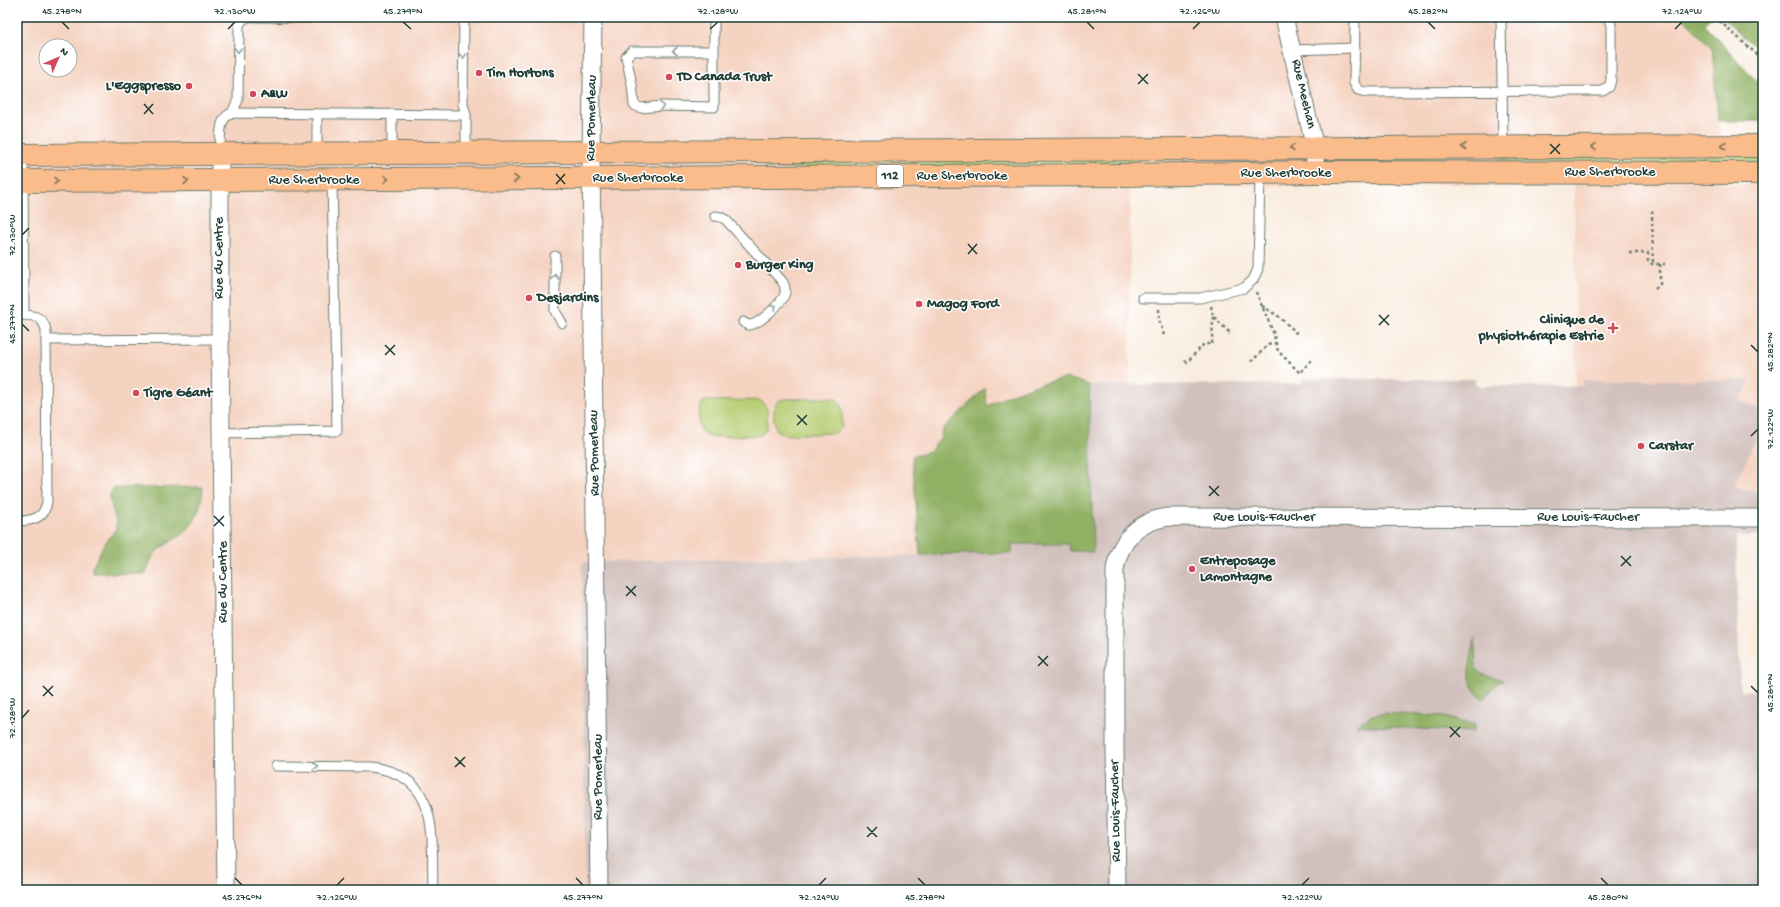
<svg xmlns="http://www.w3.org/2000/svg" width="1780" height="907" viewBox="0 0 1780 907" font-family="'Gochi Hand',sans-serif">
<rect width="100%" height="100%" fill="#fff"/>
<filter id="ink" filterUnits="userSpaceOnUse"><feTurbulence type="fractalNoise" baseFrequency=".025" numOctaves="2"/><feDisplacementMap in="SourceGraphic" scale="8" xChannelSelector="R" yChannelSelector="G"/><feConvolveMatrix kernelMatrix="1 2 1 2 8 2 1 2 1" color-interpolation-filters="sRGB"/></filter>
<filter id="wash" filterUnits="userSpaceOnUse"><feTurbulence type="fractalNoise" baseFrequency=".012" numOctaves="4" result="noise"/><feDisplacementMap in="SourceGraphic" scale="16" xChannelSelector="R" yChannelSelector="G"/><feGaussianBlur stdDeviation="0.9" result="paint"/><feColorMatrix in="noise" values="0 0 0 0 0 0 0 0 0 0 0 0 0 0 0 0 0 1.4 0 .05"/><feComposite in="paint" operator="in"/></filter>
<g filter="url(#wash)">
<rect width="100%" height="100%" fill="#f9eddf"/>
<g fill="#f5d3c1" fill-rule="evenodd">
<path d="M17,17H1682L1712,48L1724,184H1763V411L1740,400L1749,380H1584L1583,386H1576L1574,183L1130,186V384L1089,385L1068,378L1047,382L1026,388L987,406L984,389L943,429L940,439L931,450L923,454L912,456L920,555L582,562L585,890H17ZM46,46H70V70H46Z"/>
<polygon points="1763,425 1763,494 1734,486"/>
</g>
<polygon fill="#d1c0bc" points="1302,379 1475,379 1476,386 1583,386 1583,380 1750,380 1740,400 1763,411 1763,425 1734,486 1763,494 1763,535 1736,536 1740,691 1763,692 1763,890 585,890 582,562 1012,553 1012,544 1070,544 1093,551 1089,385 1302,384"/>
<g fill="#b6cc71" stroke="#6a8452">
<polygon points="1763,155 1763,164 1500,164 1500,158"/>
<polygon points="1137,157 1137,161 1089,166 765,168 764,163"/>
<path d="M834,398C845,403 842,417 842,427L836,433L785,435L777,431C773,423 772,407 778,401L784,399Z"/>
<path d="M759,400C770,405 767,418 767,428L761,435L710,437C697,435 696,411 703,402L709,401Z"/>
</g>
<g fill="#90b063" stroke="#58764c">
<polygon points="1682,17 1711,17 1704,24 1763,88 1763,121 1718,121 1712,48"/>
<polygon points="1722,17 1763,17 1763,50 1755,47"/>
<path d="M1068,378L1089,385L1093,552L1070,551L1069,544H1012V553L920,555L912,456L923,454L931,450L940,439L943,429L985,388L987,406C1013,392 1039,383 1068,378Z"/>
<path d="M203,487C201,509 196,528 175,539C168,544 158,548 153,556C150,561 148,568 146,574L93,573V566L103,546L116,529V522L109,497L113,488Z"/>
<path d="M1475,638L1476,668L1481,674L1503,680L1494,685L1484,699C1462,687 1471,659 1475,638Z"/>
<polygon points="1383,713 1439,716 1475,725 1473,732 1356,725 1373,715"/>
</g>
</g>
<g filter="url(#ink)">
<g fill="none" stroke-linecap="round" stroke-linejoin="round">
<defs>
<g id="service">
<polyline points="254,17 308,18"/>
<polyline points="464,17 463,104 466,115"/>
<path d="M714,17C714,47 714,77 714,107L662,106L641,108L634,105L632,84L626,57L632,51H714"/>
<polyline points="1355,17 1354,83 1358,90 1366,92 1603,91 1609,87 1611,80 1611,25 1608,17"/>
<polyline points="1501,17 1503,147"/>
<polyline points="1293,50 1355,48"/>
<polyline points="232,113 238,100 239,25 243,19 249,17"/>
<polyline points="392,153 392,114"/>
<path d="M220,154C221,141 217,117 232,113L466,115V153"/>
<polyline points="317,154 317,114"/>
<polyline points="23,155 24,315"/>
<path d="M715,216L721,217L726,220L782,281C784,284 786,288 785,293C783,302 758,326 748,325L743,322"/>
<polyline points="555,256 555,311 562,323"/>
<polyline points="1143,298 1200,298 1244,288 1253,280 1258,269 1260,173"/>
<path d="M17,315C29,315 43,314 46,330L47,501C45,518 33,521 17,521"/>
<polyline points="46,340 220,339"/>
<polyline points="221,433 337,431 332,180"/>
<path d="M276,766L370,767C442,775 431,836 433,890"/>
</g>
<g id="minor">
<polyline points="593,17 591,152 599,890"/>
<polyline points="1284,17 1315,148 1315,172"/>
<polyline points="220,154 220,339 226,890"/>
<path d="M1117,890L1115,746V570C1119,541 1138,521 1168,517L1763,518"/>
</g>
<g id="primary">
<polyline points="17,155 1763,146"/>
<polyline points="17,181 1125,175 1315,172 1763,173"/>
</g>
</defs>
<use href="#service" stroke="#6b7b70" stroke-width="11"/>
<use href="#minor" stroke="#6b7b70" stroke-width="19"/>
<use href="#primary" stroke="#6b7b70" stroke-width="24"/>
<g stroke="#6b7b70" stroke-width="2.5" stroke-dasharray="3 3" stroke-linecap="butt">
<polyline points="1715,17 1763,60"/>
<polyline points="1652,211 1653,264"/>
<polyline points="1629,253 1648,253 1648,260 1652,264 1660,264"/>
<polyline points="1655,289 1660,284 1660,264 1665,264"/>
<polyline points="1256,292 1273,332 1278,351 1300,373 1313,358"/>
<polyline points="1211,306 1213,316 1229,332 1228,333 1229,335"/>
<polyline points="1262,306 1278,316 1296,332 1294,334 1295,335"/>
<polyline points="1159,309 1159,320 1164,335"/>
<polyline points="1185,360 1187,362 1204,344 1212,344 1213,316"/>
<polyline points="1251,360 1252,361 1268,345 1276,343"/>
</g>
<use href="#service" stroke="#fff" stroke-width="9"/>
<use href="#minor" stroke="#fff" stroke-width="17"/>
<use href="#primary" stroke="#fabc8b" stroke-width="22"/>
</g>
<defs><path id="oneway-chevron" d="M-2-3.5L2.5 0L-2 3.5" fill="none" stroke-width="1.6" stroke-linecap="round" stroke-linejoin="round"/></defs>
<g stroke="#8f9e9a">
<use href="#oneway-chevron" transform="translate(238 50) rotate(91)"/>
<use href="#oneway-chevron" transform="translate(675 51) rotate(180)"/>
<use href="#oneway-chevron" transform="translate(463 56) rotate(90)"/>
<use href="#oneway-chevron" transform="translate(662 106) rotate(-3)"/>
<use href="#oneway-chevron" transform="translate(555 277) rotate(-90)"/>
<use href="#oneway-chevron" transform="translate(774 307) rotate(-44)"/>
<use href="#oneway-chevron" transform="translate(315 766) rotate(1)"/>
</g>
<g stroke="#82765b">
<use href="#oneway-chevron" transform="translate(1724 146) rotate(180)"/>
<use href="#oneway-chevron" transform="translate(1464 147) rotate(180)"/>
<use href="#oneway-chevron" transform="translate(1594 147) rotate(180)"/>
<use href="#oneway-chevron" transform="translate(1292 148) rotate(180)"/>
<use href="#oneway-chevron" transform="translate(386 179)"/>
<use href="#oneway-chevron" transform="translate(516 179)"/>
<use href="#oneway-chevron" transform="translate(56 181)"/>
<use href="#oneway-chevron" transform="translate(186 181)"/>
</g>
</g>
<path fill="none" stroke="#1f3d34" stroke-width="1.5" d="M62,22L69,29M403,22L411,29M1087,22L1094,29M1428,22L1435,29M228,29L235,22M710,29L718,22M1193,29L1200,22M1675,29L1682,22M1138,74L1148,84M1138,84L1148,74M144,104L153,114M144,114L153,104M1550,144L1560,154M1550,154L1560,144M556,174L565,184M556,184L565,174M22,235L29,228M968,244L977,254M968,254L977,244M1379,315L1389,325M22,324L29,331M1379,325L1389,315M385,345L395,355M1751,345L1758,352M385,355L395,345M797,415L807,425M797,425L807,415M1751,436L1758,429M1209,486L1219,496M1209,496L1219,486M214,516L224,526M214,526L224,516M1621,556L1631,566M1621,566L1631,556M626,586L636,596M626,596L636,586M1038,656L1048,666M1038,666L1048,656M43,686L53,696M1751,686L1758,693M43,696L53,686M22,718L29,710M1450,727L1460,737M1450,737L1460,727M455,757L465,767M455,767L465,757M867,827L877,837M867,837L877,827M235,878L242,885M576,878L583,885M918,878L925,885M1601,878L1608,885M337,885L344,878M819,885L826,878M1302,885L1309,878"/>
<g fill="#d1495b" stroke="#fff" stroke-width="1.5">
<circle cx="479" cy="73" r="4"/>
<circle cx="669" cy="77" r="4"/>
<circle cx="189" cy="86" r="4"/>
<circle cx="253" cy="94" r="4"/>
<circle cx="738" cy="265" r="4"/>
<circle cx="529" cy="298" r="4"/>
<circle cx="919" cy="304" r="4"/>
<path d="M1611 322h4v4h4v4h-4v4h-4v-4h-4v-4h4z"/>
<circle cx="136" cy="393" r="4"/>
<circle cx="1641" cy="446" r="4"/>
<circle cx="1192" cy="569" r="4"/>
</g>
<g text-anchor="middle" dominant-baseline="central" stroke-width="3" stroke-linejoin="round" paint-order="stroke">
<rect fill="#fff" stroke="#627771" stroke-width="1" x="877" y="165" width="26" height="22" rx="3"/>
<g font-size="13" font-weight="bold" fill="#1f3d34">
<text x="890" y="176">112</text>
</g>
<g font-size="14" font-weight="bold" fill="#1f3d34" stroke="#fff" text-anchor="start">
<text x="487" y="73">Tim Hortons</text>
<text x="677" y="77">TD Canada Trust</text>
<text x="181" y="86" text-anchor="end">L'Eggspresso</text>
<text x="261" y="94">A&amp;W</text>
<text x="746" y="265">Burger King</text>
<text x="537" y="298">Desjardins</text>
<text x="927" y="304">Magog Ford</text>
<text x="1604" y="320" text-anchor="end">Clinique de<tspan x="1604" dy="16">physiothérapie Estrie</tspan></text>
<text x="144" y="393">Tigre Géant</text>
<text x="1649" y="446">Carstar</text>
<text x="1200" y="561">Entreposage<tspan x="1200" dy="16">Lamontagne</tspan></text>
</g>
<g font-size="14" fill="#1f3d34" stroke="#fff">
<text transform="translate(1303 94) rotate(77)">Rue Meehan</text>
<text transform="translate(592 118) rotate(-89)">Rue Pomerleau</text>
<text x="1610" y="172">Rue Sherbrooke</text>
<text x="1286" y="173">Rue Sherbrooke</text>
<text x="962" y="176">Rue Sherbrooke</text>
<text x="638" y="178">Rue Sherbrooke</text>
<text x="314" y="180">Rue Sherbrooke</text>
<text transform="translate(219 258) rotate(-90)">Rue du Centre</text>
<text transform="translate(595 453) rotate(-91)">Rue Pomerleau</text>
<text x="1264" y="517">Rue Louis-Faucher</text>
<text x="1588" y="517">Rue Louis-Faucher</text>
<text transform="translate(223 582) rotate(-90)">Rue du Centre</text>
<text transform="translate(598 777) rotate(-90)">Rue Pomerleau</text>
<text transform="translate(1116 811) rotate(-91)">Rue Louis-Faucher</text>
</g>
</g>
<rect width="1780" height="907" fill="none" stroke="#fff" stroke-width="44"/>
<g transform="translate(58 58) rotate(45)"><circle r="19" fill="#ffffff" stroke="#a5b1ae"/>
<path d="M0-3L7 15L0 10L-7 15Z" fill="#d1495b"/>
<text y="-6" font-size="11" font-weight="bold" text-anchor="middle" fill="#1f3d34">N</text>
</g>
<rect x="22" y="22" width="1736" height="863" fill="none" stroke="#1f3d34" stroke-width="1.5"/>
<g font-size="10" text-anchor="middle" fill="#1f3d34">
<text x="62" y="14">45.278°N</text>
<text x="235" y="14">72.130°W</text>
<text x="403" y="14">45.279°N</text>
<text x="718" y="14">72.128°W</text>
<text x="1087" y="14">45.281°N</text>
<text x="1200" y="14">72.126°W</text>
<text x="1428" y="14">45.282°N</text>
<text x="1682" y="14">72.124°W</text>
<text transform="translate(11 235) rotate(-90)" y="4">72.130°W</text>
<text transform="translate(11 324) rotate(-90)" y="4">45.277°N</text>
<text transform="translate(1769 352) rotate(-90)" y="4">45.282°N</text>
<text transform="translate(1769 429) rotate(-90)" y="4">72.122°W</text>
<text transform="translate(1769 693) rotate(-90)" y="4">45.281°N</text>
<text transform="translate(11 718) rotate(-90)" y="4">72.128°W</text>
<text x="242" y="900">45.276°N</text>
<text x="337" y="900">72.126°W</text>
<text x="583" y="900">45.277°N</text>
<text x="819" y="900">72.124°W</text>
<text x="925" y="900">45.278°N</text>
<text x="1302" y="900">72.122°W</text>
<text x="1608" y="900">45.280°N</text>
</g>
</svg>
